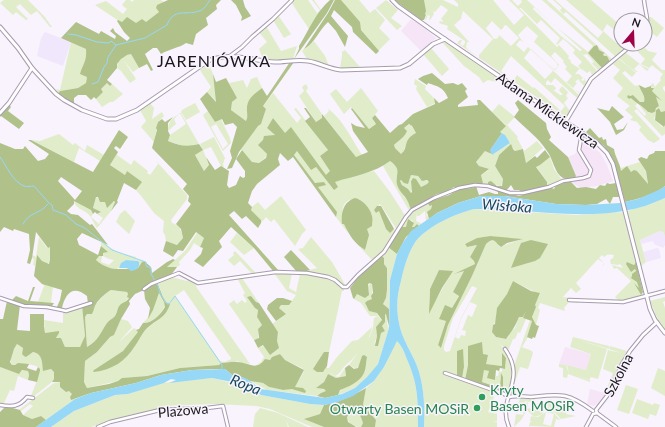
<svg xmlns="http://www.w3.org/2000/svg" width="665" height="427" viewBox="0 0 665 427" font-family="Lato,sans-serif">
<rect width="100%" height="100%" fill="#f8f3fc"/>
<g fill="#f6e5f7">
<polygon points="411,19 422,26 436,38 421,51 401,31"/>
<polygon points="583,136 601,154 607,165 613,181 597,186 581,188 570,182 569,179 575,178 576,176 568,157 575,154 579,149"/>
<polygon points="565,347 591,354 586,370 559,364"/>
<polygon points="590,389 604,393 605,395 596,405 593,406 587,404"/>
</g>
<g fill="#f0e7fc">
<polygon points="45,32 71,42 63,66 37,56 41,38"/>
<polygon points="660,231 663,232 665,236 665,245 663,248 654,244 653,241 641,244 640,240"/>
<polygon points="657,248 659,249 661,258 646,262 643,252"/>
</g>
<g fill="#e1edca" fill-rule="evenodd">
<polygon points="4,0 28,0 44,16 52,27 50,27 37,11 31,15 20,4 16,7 28,19 26,20 16,12 13,15 0,3"/>
<polygon points="126,0 130,0 132,2 134,0 161,0 164,2 157,6 156,8 159,12 146,22 136,23 122,23 95,5 106,1 123,14 127,9 122,5"/>
<polygon points="293,0 308,0 317,13 320,10 312,0 314,0 321,10 309,29 291,2"/>
<polygon points="341,0 359,0 370,13 375,9 385,20 379,28 390,39 378,51 361,30"/>
<polygon points="386,0 398,10 391,18 402,26 397,30 376,8"/>
<path d="M424,0H443L458,7V4L454,0H493L514,25L524,15L509,0H512L518,6L522,2L521,0H527L555,26L588,52L593,46L542,0H547L613,60L609,63L607,56H604L603,54L605,53L599,50L596,45L594,46L588,53L602,68L598,70L590,61L592,63L594,62L587,54L583,55L563,39L557,45L556,44L560,38L541,20L537,24L521,8H519L557,47L559,45L569,56L568,58L572,62L570,61L571,63C575,66 579,68 584,71L580,68L575,74H579L583,78L581,80L583,81L584,80V78L586,82L588,80L580,94L575,89L580,93L584,86L578,79L575,82L577,83L573,88L565,81L567,82L572,76L565,69L567,67L563,62L564,61L555,52L551,56L559,65L555,70L558,73L530,48L554,70L558,66L556,62L534,42L538,36L527,26L518,35L523,42L520,40L516,45L524,52L528,47L579,95L577,98L555,78L551,83L548,80L546,82V85H553L556,88L555,90H553L560,95H563L559,90L562,86L568,92L566,96L568,98L564,103L570,111L566,117L510,79L514,80L517,75L533,88L534,87L561,111L565,106L511,56L501,71L509,78L479,58V55L493,39L463,11L461,18H462L454,25L469,42H467L466,48L478,57L457,43L460,40H462L460,44L463,46L465,43V41L447,29L448,26L439,23L440,21L443,22V21L441,19L448,10L441,5L435,12L433,11L434,14L430,20L429,19L430,16L428,15L426,20L425,19L427,15L425,14ZM534,7L582,50L580,51L561,36L533,9ZM492,21L501,30L504,27L503,25L504,26L506,25L519,38L511,46L499,35L498,38L494,39L485,27L486,28ZM531,49L553,71L545,79L524,58Z"/>
<polygon points="553,0 555,0 598,38 603,32 566,0 591,0 621,26 621,31 618,33 607,24 603,31 624,50 616,57 566,12 563,14 560,10 562,8"/>
<polygon points="278,15 291,34 284,38 273,20"/>
<polygon points="648,17 651,17 664,28 657,37 648,30"/>
<polygon points="266,26 281,51 297,46 293,59 278,60 263,59 259,49 267,42 259,32"/>
<path d="M314,41L325,56L329,66L307,59L302,51C305,47 310,46 314,41Z"/>
<polygon points="445,41 499,78 496,82 488,80 483,83 479,77 464,66 443,43 443,42"/>
<polygon points="71,42 86,49 87,60 82,67 87,77 86,83 78,88 60,91 58,93 56,92 57,89 60,90"/>
<polygon points="567,42 583,55 597,71 592,75 590,71 587,73 578,66 582,62 573,53 575,50"/>
<polygon points="440,43 431,48 449,69 442,76 423,54 434,45 440,43 454,58"/>
<path d="M635,44H641L648,51L657,53L652,60L662,70H665V86L663,87V89L665,92V111L661,112L660,108L657,109L654,119L662,127H664L665,125V134L662,136L637,109L634,111L660,139L654,143L648,140L639,130L641,127L637,122L630,120L633,117L625,110L630,106L617,96L623,88L613,78L620,70L613,64L602,71L619,59L636,73L632,77L625,71L622,73L635,86L639,85C640,92 646,95 644,102H640L633,95L630,96L628,95L627,97L629,99L631,97L637,104L635,106L645,116L646,114L639,105L643,107L649,113L655,111L656,108L659,106L656,97L661,100L652,91L654,87L651,88L650,86L653,83L655,87L661,80L660,78L663,74L652,65L649,68L641,64L645,59L633,47L627,51Z"/>
<polygon points="345,50 360,67 358,68 342,69 340,68 342,56 342,52"/>
<polygon points="625,52 641,65 649,69 647,71 639,64 634,69 638,72 636,72 629,67 619,58"/>
<path d="M131,54L139,68L133,72L124,61L136,79L130,83L121,71L117,68C117,61 123,55 131,54Z"/>
<polygon points="209,64 213,74 217,102 207,92 211,87 200,70"/>
<path d="M257,77L262,88C253,95 246,99 247,111C247,115 248,117 246,121L231,110L232,102L236,98L229,83L243,80L247,88L251,79Z"/>
<polygon points="415,79 426,86 425,89 434,98 435,103 427,107 416,89 417,86 414,84"/>
<polygon points="107,83 110,86 112,84 123,94 113,102 110,102 102,107 96,99 103,92 101,89"/>
<polygon points="306,84 308,88 306,91 322,114 322,118 316,122 299,96 304,91 302,87"/>
<polygon points="361,88 378,111 372,118 376,124 369,129 351,107 344,114 330,94 336,89 347,102"/>
<polygon points="273,93 297,123 301,118 294,109 296,108 328,150 320,156 331,171 326,176 291,128 285,134 273,118 267,128 275,135 261,148 267,154 265,158 259,163 252,162 241,149 258,125 261,124 266,109 263,106"/>
<polygon points="150,103 154,108 152,119 162,112 164,116 158,122 154,142 141,127 146,121 140,110"/>
<polygon points="195,103 200,112 186,120 181,112 182,110"/>
<polygon points="499,104 515,117 507,125 518,137 517,138 523,149 516,151 512,147 499,155 495,166 503,179 501,187 495,184 488,186 482,184 483,183 481,175 489,170 479,166 476,162 485,151 487,150 492,155 510,143 503,133 500,132 506,125 492,112"/>
<path d="M328,109C342,118 353,141 362,155L356,157L324,116L329,111Z"/>
<path d="M208,111L215,122L221,119L230,138L231,143L223,151L203,115ZM216,124L228,144L223,149L211,127Z"/>
<path d="M180,113L174,119L176,124L168,131C168,121 172,118 181,113L199,144L187,147L168,141L170,135L186,124Z"/>
<path d="M410,124L416,133L405,147L403,153L401,154L395,148L394,145C400,139 405,138 404,128Z"/>
<polygon points="59,134 73,145 75,143 85,151 87,145 104,155 100,161 79,148 74,162 31,140 40,141"/>
<polygon points="214,137 225,158 223,164 224,168 221,166 211,147 203,150 209,165 204,171 195,155 203,150 200,144"/>
<polygon points="537,141 543,148 526,163 524,156 524,151"/>
<path d="M297,151L316,167L334,190V182L364,173L374,171L390,192L406,217L397,230L381,205L379,204V206L374,210L376,213L379,211L380,213L386,229L393,230L394,229L396,231L384,251L373,261L358,245L365,250L368,239L367,229L372,217V214L362,201L359,199C356,199 352,199 349,200C337,206 345,224 348,233L336,217V212L294,155Z"/>
<path d="M118,152L117,155L131,165L134,160L148,171L147,173L150,175L158,164L156,161L187,195V199L171,220L172,223C180,225 181,231 183,238L177,245L166,241L165,235L163,232L164,221L154,213L142,197L136,190L141,182L127,171L125,175L110,165Z"/>
<polygon points="550,157 554,169 562,180 547,186 547,182 536,166 540,165"/>
<polygon points="390,161 396,165 398,173 396,179 404,197 408,201 409,205 412,209 437,194 445,193 410,212 383,166"/>
<polygon points="640,162 646,171 648,185 637,171 634,171 632,172 625,169 621,172 621,168"/>
<path d="M411,175L418,176L420,179L430,182L427,184L421,187L417,181L411,179L412,189L411,193C407,188 402,186 400,181H409Z"/>
<polygon points="281,196 306,230 302,234 295,246 274,219 271,222 266,217 261,223 261,220 251,210 252,207 258,202 265,210"/>
<path d="M96,197L105,202H115L111,211L97,228C94,224 93,220 90,216C85,209 75,210 74,200L91,210L93,214L91,217L99,224L103,218L97,214L101,213L93,208Z"/>
<polygon points="665,198 665,236 663,232 660,231 640,240 646,262 641,266 627,211 654,203"/>
<polygon points="429,201 428,204 429,205 432,205 431,209 426,214 429,219 426,221 425,211 419,216 417,216 417,212 416,221 422,224 419,226 417,224 414,227 412,227 413,221 411,220 408,223 406,227 401,227 412,211"/>
<path d="M474,209L578,215L624,212L636,262L634,265L627,262L636,271L635,273L640,288H639L635,285L641,295L643,292L644,294L625,301H619L615,297L631,281L617,268L614,269L612,265L623,268L620,264L618,265L611,264L610,260L613,258L614,255C610,254 607,254 604,257L602,255L599,258L604,263V265L603,266L604,263L598,259L576,283L581,289L576,293L571,288L563,297L572,298L567,300L569,301H579V303L569,302L564,308L565,311L540,303L538,308L540,310L536,325L532,317L536,307L534,305L540,294L536,292L523,317L526,319L520,333L518,332L515,339H513L508,351L499,343C506,351 516,365 513,377C513,382 510,388 509,393H502L503,383L500,376L501,388L482,382L484,370L489,371L495,380L496,376H498L499,371L502,372V369H505L506,358L502,354V366L486,364L483,354L468,347V365L465,380L462,378L464,367L457,351V376L451,373L450,374L467,382V383H470L492,391L494,395L493,404L494,402L497,403V413L492,411L493,406L491,405L488,412L497,414V421L493,422H497V427H424C425,404 424,380 414,359C408,347 401,335 399,323C396,308 397,295 401,281C404,267 408,253 416,241C428,226 455,214 474,209ZM490,236L522,239L500,247L497,242C492,240 490,240 486,244L472,276L448,325L441,348L438,345L446,321L440,318L445,306L452,308L459,295L453,292L464,271L455,274L475,264L474,261L470,257L477,245L467,247L465,244L477,238ZM439,270L452,272L436,300L429,304L430,289ZM513,281L535,292L523,317H519L515,328L509,333L508,337L505,339L496,337L492,331L493,325L496,321L497,309L507,294ZM472,286L477,288L461,318L450,351L446,352L444,350V346L453,318ZM470,302L477,305L472,317L468,315L463,328L462,330L466,331L465,336L461,335L459,339L455,337L461,319Z"/>
<polygon points="125,210 135,221 129,234 116,222 120,214"/>
<polygon points="197,233 204,238 200,247 194,243 190,250 179,262 180,265 177,267 167,267 185,251"/>
<polygon points="237,233 254,248 244,255 230,242"/>
<path d="M39,237L47,248L50,247C52,252 50,259 48,264L42,261L37,256L35,266L33,265L34,259L32,258V255L36,257Z"/>
<polygon points="311,237 332,262 346,286 343,286 334,278 303,272 317,268 298,249 303,248"/>
<polygon points="101,242 118,252 136,257 136,259 144,261 139,266 138,261 126,260 117,269 105,267 96,260 99,255 102,256 101,262 109,265 114,260 109,259 103,256 103,253 107,252 101,246"/>
<polygon points="388,247 397,254 390,280 389,309 383,304 386,298 387,290 387,268 384,264 384,258 382,256"/>
<polygon points="235,251 255,272 256,274 252,274 240,261 234,266 228,260 234,255 233,253"/>
<path d="M274,273H292L289,288L296,292L300,274C311,275 324,275 333,280C338,283 340,287 344,289V291H342L329,352H324L323,372L327,366V368H329L337,357L352,341L358,340L372,327C370,342 355,357 344,367C341,370 340,374 335,376L329,372L334,376L339,377L345,368L346,376L336,378L328,374L324,382L317,388L326,390V392L321,393L317,396L267,390L250,381L263,383L269,387L283,390L295,388C296,381 303,377 304,370L302,368L285,360L280,354L258,366H255L261,362L264,357L258,348L277,341L278,332L272,324L286,314L279,308L281,305H289L296,295L287,291Z"/>
<path d="M171,277L187,281L189,278L195,283L197,288L250,364L236,361L227,363H221L219,365L180,368L147,376L122,378L118,381L87,388L84,382L85,361L97,352L110,337L114,335L121,319L128,321L132,327L119,342L134,328L139,332L123,351L94,370C113,364 122,365 134,348C137,343 139,336 143,332C151,323 163,320 168,309L157,281ZM184,290L231,358V359L225,362L220,361L175,296Z"/>
<polygon points="237,278 242,278 259,303 256,302 251,296 258,310 257,317 262,325 258,329 258,339 254,340 229,304 234,300 237,304 242,300 245,303 247,301 243,295 245,293"/>
<path d="M370,283L372,284V299L365,303C367,310 370,311 377,313L378,316L382,321L376,327L377,336L374,344L379,339L381,333L385,331L382,326L385,315H388L387,324L389,328L378,364L367,377L355,388L338,395C340,386 359,384 364,373C366,369 366,362 367,357H362L360,365L356,369L349,365L370,336L373,327L374,318L378,316H370L361,303L354,299L357,294L360,295L369,291L368,287Z"/>
<polygon points="43,284 53,286 51,303 38,302 44,286"/>
<path d="M111,290L127,292L129,297L114,317L107,323L103,332L95,341L87,347L85,317C90,310 104,294 111,290Z"/>
<path d="M159,293L164,302L165,306C160,315 153,323 143,323C152,315 154,304 159,293Z"/>
<polygon points="665,297 665,301 663,302 665,308 665,330 658,320 650,301"/>
<polygon points="82,306 85,336 80,347 65,347 61,338 56,338 59,332 45,333 44,320 63,323 63,311"/>
<polygon points="530,320 532,321 527,337 528,337 522,347 532,351 533,353 528,369 520,367 515,382 514,366"/>
<polygon points="573,337 609,346 609,349 576,339 607,349 598,379 591,377 589,380 574,375 590,380 590,382 568,374 567,378 563,377 563,368 559,367 559,364 566,365 569,374 567,365 586,370 591,354 570,347"/>
<path d="M397,340C401,345 404,351 406,357C418,384 418,398 418,427H375L376,420L363,405L366,388L374,381L384,367Z"/>
<path d="M17,344L23,348L22,354L28,355L33,352C43,354 42,362 43,371L51,369L55,372L54,379L52,382L33,397L31,396L39,375L40,369C33,362 21,365 12,365C9,358 13,351 17,344Z"/>
<polygon points="610,346 627,351 619,365 609,389 607,388 613,373 603,369 608,350 621,353 609,349"/>
<polygon points="0,367 17,373 24,370 28,371 29,375 28,380 18,376 14,391 10,390 3,405 0,405"/>
<polygon points="658,368 665,371 665,396 651,388"/>
<polygon points="212,378 233,383 261,395 310,404 324,405 320,414 305,419 324,427 312,427 270,409 256,406 214,404 163,406 158,408 221,405 208,408 171,408 125,417 137,413 91,427 51,427 74,411 115,395 128,394 162,383"/>
<polygon points="60,382 60,387 71,392 75,399 46,420 41,416 32,419 23,415 33,406 30,404 21,411 19,410 54,383"/>
<polygon points="626,385 638,389 629,414 617,410"/>
<polygon points="520,399 535,399 534,403 525,401 525,407 527,410 526,403 528,402 527,408 544,412 541,415 534,417 538,417 546,412 543,424 551,426 554,414 546,412 548,406 560,420 556,419 554,427 531,426 529,427 530,422 532,421 530,421 531,416 534,417 527,410 521,420 514,427 516,414 523,415 525,406 518,404"/>
<polygon points="551,399 550,404 567,408 566,414 576,416 561,419 548,405 549,400"/>
<polygon points="637,399 653,405 654,403 660,405 656,416 650,414 648,419 632,413"/>
<polygon points="260,408 278,413 308,427 289,427 286,420 288,427 253,427 255,414"/>
<path d="M352,410C359,411 361,417 363,423L361,427C354,427 349,425 347,417Z"/>
</g>
<g fill="#b0c28a" fill-rule="evenodd">
<path d="M168,0H221L216,5L217,9L206,18L208,25L196,34L193,45L186,43C179,48 169,49 161,54L157,48H153L145,54L153,70L151,71L147,64L139,68L131,54L127,55L121,59L117,64V68L107,80L112,84L110,86L107,83L101,89L103,92L96,99L94,97L91,100L86,95H78L74,98V104L66,99L65,100L58,93L60,91L78,88L86,83L87,77L80,74C83,63 87,62 86,49L61,38L76,22L99,34L101,31L115,39L116,36L110,31L113,28L115,32L127,41L130,38L124,32L117,21L118,20L122,22L127,17L136,23L142,19L146,22L159,12L156,8L157,5Z"/>
<polygon points="231,0 243,0 245,7 251,16 241,21 242,17 236,5"/>
<path d="M330,0H334L327,13L294,59L299,49V46C309,30 316,12 330,0Z"/>
<path d="M335,0H341L360,22L361,30L379,51L376,54L353,32L352,27L334,10L331,16L348,36L345,47L336,31L328,22C319,30 315,43 304,49L328,13Z"/>
<polygon points="394,0 424,0 426,11 425,14 426,15 424,20 421,20"/>
<polygon points="597,45 599,50 605,53 603,54 604,56 607,56 610,62 602,68 588,53 594,46"/>
<path d="M290,62H294L263,106L266,109L261,124L258,126L239,152L232,168L227,169L232,158L230,151L237,127L233,123L225,125L222,119L215,122L200,99L207,92L216,102L213,74L216,82L226,78L237,98L232,102L231,110L246,121C248,117 247,115 247,111C246,99 253,95 262,88L267,96Z"/>
<path d="M432,73L445,84L453,83L458,85L462,83L467,89L465,91L468,97L458,105V107L478,105L477,100H480L506,126L500,132L502,133L491,149L492,154L485,151L476,162L479,166L489,169L481,175L483,183L482,184L456,189L454,187L445,193L437,194L411,209C409,206 409,203 407,200C404,195 400,192 398,187C393,175 404,171 390,161C375,173 353,176 335,182L338,187L334,190L316,167L311,170L297,151L294,155L315,183L324,182L326,185L318,187L337,212L336,217L293,157L288,161L280,153L278,159L280,165L257,184L252,191L248,203L252,207L251,210L261,220V223L258,228L246,216L242,219L234,211L229,215L279,271H273L254,248L231,227L219,241L222,247L203,267L194,261L201,254L203,248L200,247L204,238L196,232L183,251L178,250L173,257L163,251L166,241L177,245L183,238L181,229L176,224L191,204L188,201L189,196L183,189L187,184L152,148L157,130L156,128L158,122L162,119L165,122L173,117L168,123V131L170,135L168,141C180,146 187,147 199,144L203,150L195,155L204,171L209,165L206,157L215,170L221,166L229,171L227,185L229,188L236,185L240,176L243,178L245,177V171L236,159L242,150L252,162L259,163L266,158L267,154L258,145L263,140L264,136L275,135L267,128L273,118L285,133L291,127L326,175L330,171L320,156L328,150L305,121L310,117L304,108H306L316,122L322,118V114L356,157L368,152L353,131L351,123L356,126L365,128L351,109L352,108L369,129L376,124L372,118L375,115L390,133L399,125L402,124L413,114L435,104L434,98L439,103L448,98C443,87 439,87 428,83L427,85L418,79L423,76ZM409,124L412,126L416,133C402,140 409,148 401,154L395,148L394,145C399,140 404,138 407,131L404,128ZM411,175L418,176L422,181L427,180L429,182L427,184L421,187L416,179L413,178L411,181L412,192L411,193L408,189L402,185L400,181L401,180L404,183L408,184Z"/>
<path d="M639,85L645,88L651,86V88H654L652,91L662,101L656,97L659,106L656,108L655,111L659,108L661,112L665,111V125L664,127L655,120L656,111L652,113L648,112C643,106 637,104 631,98L629,99L627,97L628,95L630,96L633,95L640,102H644C646,95 640,91 639,85Z"/>
<path d="M518,100L546,123L547,129L551,137L549,140L568,157L576,176L575,178C571,178 566,180 563,178C554,173 553,158 547,151C538,137 525,128 514,117L519,110L515,103Z"/>
<polygon points="9,105 11,107 8,111 24,123 19,129 1,116 0,117 0,115"/>
<polygon points="612,106 624,117 614,124 617,130 623,129 628,122 624,130 616,135 610,122 597,108 609,111"/>
<path d="M590,128L599,138L602,137L603,140L606,139L607,145L614,149C615,157 620,163 621,171L627,166L631,172L634,170L637,171L648,184L646,171L638,159L641,157L647,159L649,155L654,153L655,151H665V186C654,195 638,199 625,202L613,159L604,146L586,132Z"/>
<path d="M119,130L128,137L120,149L116,146L114,148L118,152L110,165L125,175L127,171L142,182L136,190L124,183L117,201L118,202L111,211L115,202L114,201L107,208L105,202H100L98,197H96L93,208L101,212L97,214L95,212L93,214L91,210L74,201V204L67,211L71,214L78,215L90,225L92,224L108,245L82,233L77,239L79,245L98,255L101,246L108,252L103,253V256H99L96,260C109,272 122,269 138,268L142,262L144,261L151,267L152,273L167,262L173,259L175,260L167,267H177L171,275L157,282L165,302L170,304C165,321 152,320 143,333C140,337 138,342 135,346C126,361 112,370 94,372L93,371L94,370L123,351L138,332L136,330L139,329L143,323C153,323 160,315 165,307L164,302L159,293L153,310L148,319L150,308L145,299L144,290L135,294L129,301L130,304L121,319L114,335L110,337L97,352L85,361L84,382L87,388L109,384L118,381L122,378L147,376L180,368L219,365L221,363C227,363 231,361 237,362C249,362 256,372 265,359L270,360L272,357L280,354L285,360L304,370L295,387L303,388L306,391L305,393L292,389L283,390L274,388L269,387L263,383L250,381L242,377L232,375L225,369H213L192,370L161,375L136,383L91,393L71,400L70,397L72,394L69,391L66,392L60,387V382H52L54,379V372L51,369L43,371C42,363 43,354 33,352L26,357L24,356L22,354L23,348L17,344L14,349L10,362L12,365H15L18,363L29,364L27,368L36,371L38,367L40,369V371L37,382L28,380L29,375L28,371L22,370L19,374L0,367V319H3L7,301L20,305L17,330L30,331V314H44V326L45,333L59,331V333L56,338H61L65,347H80L85,336L82,306L88,304L87,296C73,284 65,294 62,308L56,309L60,300L62,290L42,284L34,276L37,255L42,261L49,264L50,259V247L48,248L36,232L32,258L30,264L27,263L30,250L29,234L14,229L13,231L4,227L0,232V143L15,149H23L25,146L38,161L45,159L49,154L28,140H31L93,172ZM61,177L82,191L75,200L58,181ZM111,290L127,292L128,294L127,297L129,298C127,302 123,302 120,305C117,308 118,311 116,314C115,318 110,319 107,323C101,332 98,341 87,347L85,317L87,314H92C94,310 94,307 96,304C98,300 107,292 111,290Z"/>
<polygon points="511,144 513,149 515,151 523,149 526,163 535,156 537,158 545,150 550,157 540,165 536,167 547,182 547,186 523,193 519,190 514,190 511,185 506,191 488,186 488,182 491,181 497,186 502,186 503,179 495,166 499,155"/>
<polygon points="570,181 577,188 586,187 596,189 600,185 605,186 607,183 610,184 616,183 620,197 613,197 610,204 606,199 597,204 586,205 556,204 505,196 481,196 458,203 437,213 429,219 427,212 431,209 432,205 430,206 428,204 429,201 449,195 459,189 473,188 476,186 479,195 489,192 495,194 498,194 498,192 493,189 519,196 550,187 554,189 556,185"/>
<path d="M355,198C362,199 371,209 372,216C373,219 372,223 372,226L367,229L369,235L365,250C355,244 349,235 344,224H342C341,213 343,202 355,198Z"/>
<polygon points="377,206 381,206 393,227 394,229 390,233 386,229 379,211 376,213 374,210"/>
<polygon points="408,219 414,223 412,227 414,227 417,224 419,226 406,237 397,254 388,247 401,227 406,227"/>
<path d="M490,236L523,239L507,243L501,247C495,243 495,236 486,244L472,276L448,325L441,348L438,345L446,321L439,319L445,305L452,308L459,296L453,292L464,271L454,274L475,264L474,261L470,257L477,245L467,247L465,244L477,238Z"/>
<polygon points="531,240 548,244 540,258 535,261 511,268 521,243"/>
<polygon points="291,250 310,270 303,272 297,272 284,257"/>
<polygon points="382,256 384,258 384,264 387,268 387,290 386,298 383,304 389,309 389,326 386,314 385,315 385,322 382,326 385,331 381,333 378,346 375,346 377,336 376,327 382,320 377,313 369,311 365,303 367,301 372,299 371,296 373,293 372,284 370,283 368,284 369,295 365,298 357,294 354,299 353,298 350,288 359,276"/>
<polygon points="627,262 634,265 636,262 643,292 641,295 634,283 639,288 637,282 631,278 632,276 632,274 636,271 635,269 631,272 626,264"/>
<polygon points="439,270 453,271 442,288 429,314 430,289"/>
<path d="M513,281L531,291L540,293L535,305L536,307L532,317L536,325L539,326L535,338L533,337L532,339L527,337L532,321L523,318L526,311L523,317H519C515,327 512,331 506,339L496,337L492,332L493,325L495,324L497,308L507,294Z"/>
<polygon points="33,287 35,287 30,301 54,303 52,306 21,305 11,301 16,296 28,301"/>
<polygon points="251,296 256,302 259,303 278,332 277,341 279,348 270,355 263,345 258,348 254,340 259,338 258,329 262,325 257,317 258,310 255,308 247,297"/>
<polygon points="277,298 283,298 292,301 289,305 281,305 279,308 286,314 276,321 267,309 268,305"/>
<polygon points="482,342 483,354 488,355 486,364 502,366 502,353 506,358 505,369 500,368 499,371 496,370 495,380 487,378 489,371 484,370 482,382 500,388 501,373 503,377 503,387 508,390 506,392 502,392 465,380 468,365 468,346"/>
<polygon points="463,349 464,367 462,378 457,376 457,351"/>
<polygon points="324,352 329,352 327,366 323,372 317,372 313,369"/>
<path d="M364,355L367,357C366,362 366,369 364,373C360,382 348,387 340,390L338,395L325,398L317,396L321,393L326,391L324,389L316,388L324,382L328,374L336,378L346,376L345,368L349,365L354,369L358,368L362,356Z"/>
<path d="M366,388L363,405L376,420L375,427H361L363,423C361,417 359,411 352,410L347,417L348,422L356,427H324L304,419L320,414L324,405C339,402 352,396 366,388Z"/>
<polygon points="9,407 20,410 23,415 32,419 41,416 46,420 36,427 0,427 0,412 4,408"/>
</g>
<g fill="#98d8f7">
<polygon points="502,133 505,135 510,143 492,155 490,150"/>
<path d="M665,186V198C605,227 538,208 474,209C455,214 428,226 416,241C408,253 404,267 401,281C397,295 396,308 399,323C401,335 408,347 414,359C424,380 425,404 424,427H418C418,398 418,384 406,357C404,351 401,345 397,341L384,367L374,381L353,396L335,403L324,405L310,404L261,395L242,384L212,378L169,383L176,380L171,379L164,383L128,394L115,395L74,411L51,427H36L75,399L91,393L136,383L161,375L192,370L225,369L232,375L242,377L247,379L261,389L325,398L342,394L355,388L367,377L378,364L389,328L390,280L397,254L402,244L411,231L437,213L458,203L481,196H505L556,204L586,205L620,203L638,199L661,189Z"/>
<path d="M126,260L138,261L139,262C140,268 137,270 131,271L127,268H119L121,263Z"/>
</g>
<g fill="none" stroke-linecap="round" stroke-linejoin="round">
<g stroke="#98d8f7" stroke-width="1">
<polyline points="68,34 76,35 97,42 109,43 111,41 116,45"/>
<path d="M92,84L98,82L104,67L107,63L108,57L116,45L145,38L167,25C174,7 186,16 199,11C204,10 207,4 210,0"/>
<path d="M0,157C6,165 13,182 24,186C27,187 31,186 34,186L49,203L52,205L53,210L66,215L76,224L85,228L112,250L143,261L146,262V266L151,268V274L158,286L160,293L167,304H169L175,296L222,365V374"/>
<path d="M23,224C30,211 39,215 48,204"/>
</g>
<defs>
<g id="minor">
<path d="M644,0C645,12 650,21 645,32"/>
<polyline points="230,56 242,47 252,37 273,19 292,0"/>
<polyline points="566,121 591,79 633,44"/>
<polyline points="144,289 151,284 179,273 198,283 276,272 307,273 328,277 335,280 343,287 347,287 358,275 384,252 406,217 412,210 434,198 459,188 475,185 488,186 510,193 523,193 549,187 563,181 583,178 589,176 591,170 579,150 582,133"/>
<polyline points="0,298 24,306 47,307 62,310 66,311 91,303"/>
<polyline points="569,300 623,302 665,291"/>
<path d="M505,349C528,381 496,398 509,427"/>
<polyline points="445,373 504,394 509,397"/>
<path d="M509,397C516,395 524,397 531,397C561,394 567,392 593,411"/>
<path d="M0,405C12,407 19,407 27,397L33,398"/>
<polyline points="597,413 616,427"/>
<polyline points="98,427 110,422 160,410 207,408 223,406 228,427"/>
<polyline points="586,427 593,414 597,413 596,410 610,392 622,364 630,351 643,335 657,322"/>
</g>
<g id="tertiary">
<polyline points="392,0 398,6 433,31 597,143 607,153 613,164 650,309 655,320 665,333"/>
<path d="M0,27L18,48L32,68L56,94L64,100L82,110L107,119H116L137,110L208,61C230,51 252,61 275,62C286,62 297,59 308,61C320,63 329,69 341,70L400,68L409,64L433,44L445,39"/>
<polyline points="0,113 9,103 32,68"/>
</g>
</defs>
<use href="#minor" stroke="#a89bb0" stroke-width="4.5"/>
<use href="#tertiary" stroke="#a89bb0" stroke-width="5"/>
<use href="#minor" stroke="#fff" stroke-width="2.5"/>
<use href="#tertiary" stroke="#fff" stroke-width="3"/>
</g>
<g fill="#2e9e5b" stroke="#f8f3fc" stroke-width="1.5">
<circle cx="482" cy="397" r="4"/>
<circle cx="477" cy="408" r="4"/>
</g>
<g text-anchor="middle" dominant-baseline="central" stroke-width="3" stroke-linejoin="round" paint-order="stroke">
<g font-size="14" fill="#1b171e" stroke="#f8f3fc">
<text transform="translate(548 110) rotate(35)">Adama Mickiewicza</text>
<text transform="translate(618 375) rotate(-62)">Szkolna</text>
<text transform="translate(183 410) rotate(-5)">Plażowa</text>
</g>
<g font-size="14" fill="#27864d" stroke="#f8f3fc" text-anchor="start">
<text x="490" y="389">Kryty<tspan x="490" dy="16">Basen MOSiR</tspan></text>
<text x="469" y="408" text-anchor="end">Otwarty Basen MOSiR</text>
</g>
<g font-size="15" font-style="italic" fill="#13485d" stroke="#f8f3fc">
<text transform="translate(507 205) rotate(4)">Wisłoka</text>
<text transform="translate(246 384) rotate(22)">Ropa</text>
</g>
<g font-size="16" letter-spacing="1" fill="#1b171e" stroke="#f8f3fc">
<text x="214" y="60">JARENIÓWKA</text>
</g>
</g>
<g transform="translate(633 32) rotate(19)"><circle r="19" fill="#f8f3fc" stroke="#a09ba3"/>
<path d="M0-3L7 15L0 10L-7 15Z" fill="#9f0347"/>
<text y="-6" font-size="11" font-weight="bold" text-anchor="middle" fill="#1b171e">N</text>
</g>
</svg>
